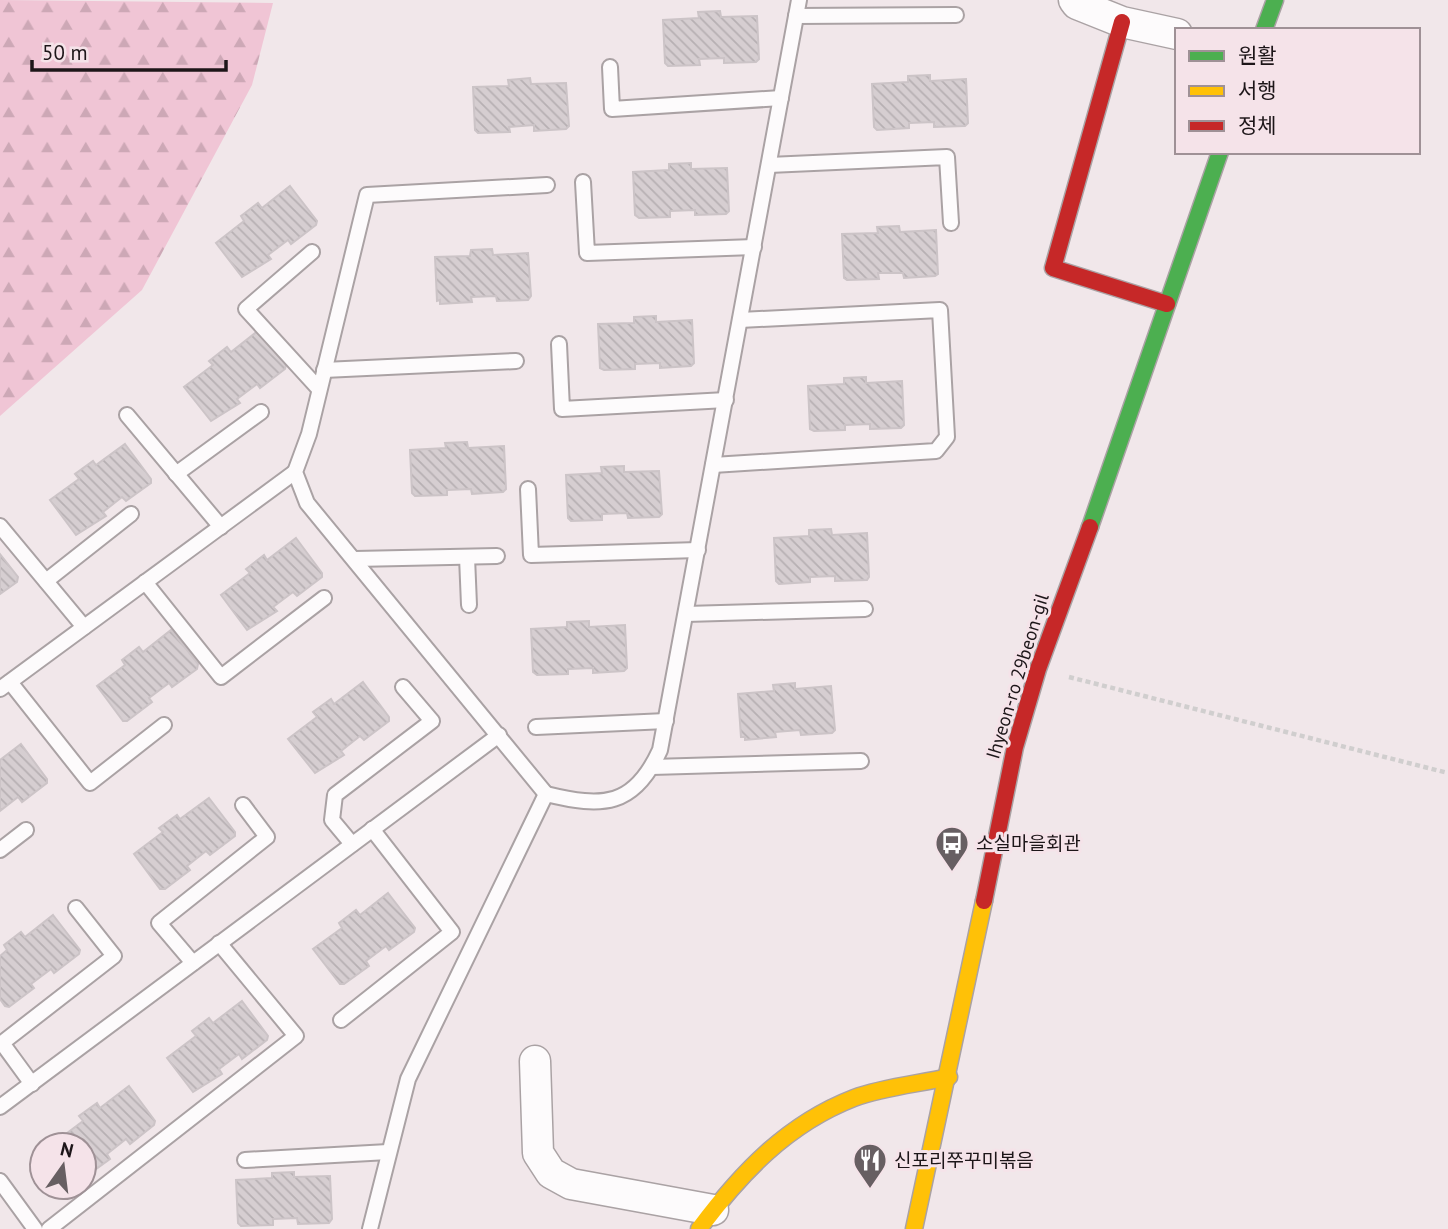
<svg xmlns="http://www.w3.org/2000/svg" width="1448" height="1229" viewBox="0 0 1448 1229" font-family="'PT Sans','Noto Sans KR',sans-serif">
<defs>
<pattern id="forest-firs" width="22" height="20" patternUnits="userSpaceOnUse" patternTransform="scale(1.75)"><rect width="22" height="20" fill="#f0c5d5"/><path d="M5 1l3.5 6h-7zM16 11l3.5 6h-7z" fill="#cda8b6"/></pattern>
<pattern id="building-back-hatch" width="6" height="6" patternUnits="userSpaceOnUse" patternTransform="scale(1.75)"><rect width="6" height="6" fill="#d6ced1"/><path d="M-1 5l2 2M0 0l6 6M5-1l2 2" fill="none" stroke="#b7b0b3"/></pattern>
</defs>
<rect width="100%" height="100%" fill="#f1e7ea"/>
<polygon fill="url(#forest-firs)" points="0,0 273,3 252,85 142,290 0,416"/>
<g fill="url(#building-back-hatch)" stroke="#ccc4c7" stroke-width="2">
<polygon points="720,11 721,17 757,16 759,59 756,62 724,63 724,58 699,59 700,65 668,66 665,63 663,20 699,18 698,12"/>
<polygon points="930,75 930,81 966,79 968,123 965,126 934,127 934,122 909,123 909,128 877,130 874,127 872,84 908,82 908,76"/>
<polygon points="530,78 531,84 566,83 569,126 566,129 534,131 534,125 509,127 510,132 478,133 475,130 473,87 509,86 508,80"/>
<polygon points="691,163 691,169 727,168 729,211 726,214 695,215 695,210 670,211 670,217 639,218 635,215 633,172 669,170 669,164"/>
<polygon points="290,186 317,221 316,225 291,244 288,240 268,255 271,259 242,277 216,243 244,221 241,216 258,203 262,208"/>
<polygon points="899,226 900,232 936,230 938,274 935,276 904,278 903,273 878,273 879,279 847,280 844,278 842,234 878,233 877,227"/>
<polygon points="492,249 493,255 528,253 531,296 528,300 497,301 496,296 471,297 472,302 440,304 440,300 437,301 435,257 470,256 471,250"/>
<polygon points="656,316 656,322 692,320 694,363 691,366 660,368 660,363 635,364 635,369 604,370 600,368 598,324 634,323 634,317"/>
<polygon points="259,330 286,365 285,369 260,388 257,384 237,399 240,403 211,421 184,387 213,365 209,361 227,347 231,352"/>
<polygon points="866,377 866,383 902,381 904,425 901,428 870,429 870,424 845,425 845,430 814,431 810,429 808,386 844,384 844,378"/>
<polygon points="467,442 468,448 504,446 506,489 503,492 472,494 471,489 447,490 447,495 415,496 412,493 410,450 446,448 445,443"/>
<polygon points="125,444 151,479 151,483 126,501 122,497 103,512 106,516 76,535 50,500 79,479 75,474 93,461 96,465"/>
<polygon points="624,466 624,472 659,471 662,514 659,517 628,518 627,513 602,514 602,520 571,521 568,518 566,475 602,473 601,467"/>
<polygon points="831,529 832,535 867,533 869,577 867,580 835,581 835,576 810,577 810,582 779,584 776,581 774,538 809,536 809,530"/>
<polygon points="296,538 322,573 322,577 297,596 293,592 273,607 277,611 247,630 221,595 250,573 246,569 264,555 267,560"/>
<polygon points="0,554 18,577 17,582 0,594"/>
<polygon points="589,621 589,627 625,625 627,668 624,671 593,673 593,668 568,669 568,674 537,675 533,672 531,629 567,627 567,622"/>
<polygon points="171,630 198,664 197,669 172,687 169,683 149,698 152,702 127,721 123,721 97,686 125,665 122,660 139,647 143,652"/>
<polygon points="363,682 389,717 389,721 364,740 360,736 341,751 344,755 315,773 288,739 317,717 313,712 331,699 334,704"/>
<polygon points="795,683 795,689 831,686 835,730 832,733 801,735 800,730 775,732 776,737 745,740 745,737 741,737 738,694 774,691 773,685"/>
<polygon points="21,744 47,779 47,783 22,802 18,797 0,811 0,760"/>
<polygon points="209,798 235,832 235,836 210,855 206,851 187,866 190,870 165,889 160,889 134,854 163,832 159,828 177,815 180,819"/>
<polygon points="388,893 415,928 414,932 389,950 386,946 366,961 369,966 344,984 340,984 313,949 342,928 339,923 356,910 360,915"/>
<polygon points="53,915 80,950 79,954 54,973 51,969 31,984 34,988 9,1007 5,1006 0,999 0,956 7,950 4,945 21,932 25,937"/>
<polygon points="242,1001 268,1036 267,1040 242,1059 239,1054 219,1069 222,1074 193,1092 167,1058 196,1036 192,1031 209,1018 213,1023"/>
<polygon points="129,1086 155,1121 154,1125 130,1144 126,1139 107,1154 110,1159 85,1177 84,1145 54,1143 83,1121 79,1116 97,1103 100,1108"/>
<polygon points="294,1172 294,1177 330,1176 332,1219 329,1223 298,1224 297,1218 273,1219 273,1225 241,1226 238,1223 236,1180 272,1178 272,1173"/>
</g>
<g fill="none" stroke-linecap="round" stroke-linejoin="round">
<defs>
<g id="lane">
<polyline points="796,16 956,15"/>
<polyline points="610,67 612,109 781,98"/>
<polyline points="769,165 947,157 951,223"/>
<polyline points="583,182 587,253 754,247"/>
<polyline points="312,252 246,309 319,389"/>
<polyline points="559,344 562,409 726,400"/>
<polyline points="324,370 516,361"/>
<polyline points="127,415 221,527"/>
<polyline points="713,465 936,451 947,437 940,310 740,320"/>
<polyline points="176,474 261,412"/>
<polyline points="528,489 531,555 698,550"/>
<polyline points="0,526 84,627"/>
<polyline points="467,557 469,605"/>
<polyline points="355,559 497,556"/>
<polyline points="46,581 131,514"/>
<polyline points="145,582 221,677 324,598"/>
<polyline points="686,614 865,609"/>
<polyline points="10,682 90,783 164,725"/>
<polyline points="0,689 295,472"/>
<polyline points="536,727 666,721"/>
<polyline points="652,767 861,761"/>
<polyline points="546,794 307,503 295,472 309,434 367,195 547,185"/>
<polyline points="352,844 332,820 335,795 432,721 403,687"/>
<polyline points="0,850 26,830"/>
<polyline points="193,963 159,923 267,837 243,805"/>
<polyline points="341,1020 452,932 372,829"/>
<polyline points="32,1084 2,1043 114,956 76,908"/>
<polyline points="0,1107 499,735"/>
<polyline points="245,1160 388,1152"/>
<polyline points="0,1181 35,1229"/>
<polyline points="49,1229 296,1036 219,943"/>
<path d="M370,1229L408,1079L546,794C603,808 634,807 660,750L799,0"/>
</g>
<g id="street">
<polyline points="1074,0 1077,4 1122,22 1177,34"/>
<polyline points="535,1061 538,1153 551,1173 571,1184 713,1210"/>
</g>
<g id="fast">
<polyline points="1264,30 1275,0"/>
<polyline points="1090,527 1220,152"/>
</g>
<g id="slow">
<path d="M699,1229C741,1173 787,1124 854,1098C883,1087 918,1084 949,1077"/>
<polyline points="914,1229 984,901"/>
</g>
<g id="jam">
<polyline points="1122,22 1053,268 1167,304"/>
<polyline points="984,901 1015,747 1038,669 1090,527"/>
</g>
</defs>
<use href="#lane" stroke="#aaa2a4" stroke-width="18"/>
<use href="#street" stroke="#aaa2a4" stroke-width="33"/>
<use href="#fast" stroke="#aaa2a4" stroke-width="19"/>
<use href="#slow" stroke="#aaa2a4" stroke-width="19"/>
<use href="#jam" stroke="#aaa2a4" stroke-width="19"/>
<polyline stroke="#d0cece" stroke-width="4.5" stroke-dasharray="5 3.5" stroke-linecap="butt" points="1069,677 1448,773"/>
<use href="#lane" stroke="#fdfbfc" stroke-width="14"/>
<use href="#street" stroke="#fdfbfc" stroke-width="30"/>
<use href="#fast" stroke="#4caf50" stroke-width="16"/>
<use href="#slow" stroke="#ffc107" stroke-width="16"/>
<use href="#jam" stroke="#c62828" stroke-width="16"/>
</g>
<defs>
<symbol id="bus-pin" viewBox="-11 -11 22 30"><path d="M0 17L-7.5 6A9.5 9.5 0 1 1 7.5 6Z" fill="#675f62" stroke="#f5e3e9"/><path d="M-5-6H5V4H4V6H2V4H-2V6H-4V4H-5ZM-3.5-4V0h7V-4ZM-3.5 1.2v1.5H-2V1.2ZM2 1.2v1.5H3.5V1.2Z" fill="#fff"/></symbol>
<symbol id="restaurant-pin" viewBox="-11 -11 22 30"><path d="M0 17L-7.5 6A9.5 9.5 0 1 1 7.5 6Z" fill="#675f62" stroke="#f5e3e9"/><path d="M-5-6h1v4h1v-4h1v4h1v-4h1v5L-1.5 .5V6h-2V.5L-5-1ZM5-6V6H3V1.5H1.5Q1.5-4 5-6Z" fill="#fff"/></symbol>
</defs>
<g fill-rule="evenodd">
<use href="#bus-pin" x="933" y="824" width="38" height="52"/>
<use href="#restaurant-pin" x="851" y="1141" width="38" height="52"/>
</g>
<g text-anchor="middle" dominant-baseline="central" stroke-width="6" stroke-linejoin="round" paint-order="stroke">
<g font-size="19" fill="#1d1619" stroke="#f5e3e9">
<text transform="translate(1017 676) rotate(-73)">Ihyeon-ro 29beon-gil</text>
</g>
<g font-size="19" fill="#1d1619" stroke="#f5e3e9" text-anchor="start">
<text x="976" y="843">소실마을회관</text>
<text x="894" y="1160">신포리쭈꾸미볶음</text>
</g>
</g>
<rect x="1175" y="28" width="245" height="126" fill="#f5e3e9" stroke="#9f9196" stroke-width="2"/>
<rect x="1189" y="51" width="35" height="10" fill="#4caf50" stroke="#9f9196" stroke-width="2"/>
<text x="1238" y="63" font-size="21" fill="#1d1619">원활</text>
<rect x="1189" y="86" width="35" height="10" fill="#ffc107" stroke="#9f9196" stroke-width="2"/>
<text x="1238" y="98" font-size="21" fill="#1d1619">서행</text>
<rect x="1189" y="121" width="35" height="10" fill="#c62828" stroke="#9f9196" stroke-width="2"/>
<text x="1238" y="133" font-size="21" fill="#1d1619">정체</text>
<g transform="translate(63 1166) rotate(14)"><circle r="33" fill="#f5e3e9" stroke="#9f9196" stroke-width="2"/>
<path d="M0-5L12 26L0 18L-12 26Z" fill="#675f62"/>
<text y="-10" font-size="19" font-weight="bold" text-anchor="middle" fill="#1d1619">N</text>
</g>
<path d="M32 60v10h194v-10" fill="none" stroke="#1d1619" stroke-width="3.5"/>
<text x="42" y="60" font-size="21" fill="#1d1619" stroke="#f5e3e9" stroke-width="5" paint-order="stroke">50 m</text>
</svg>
